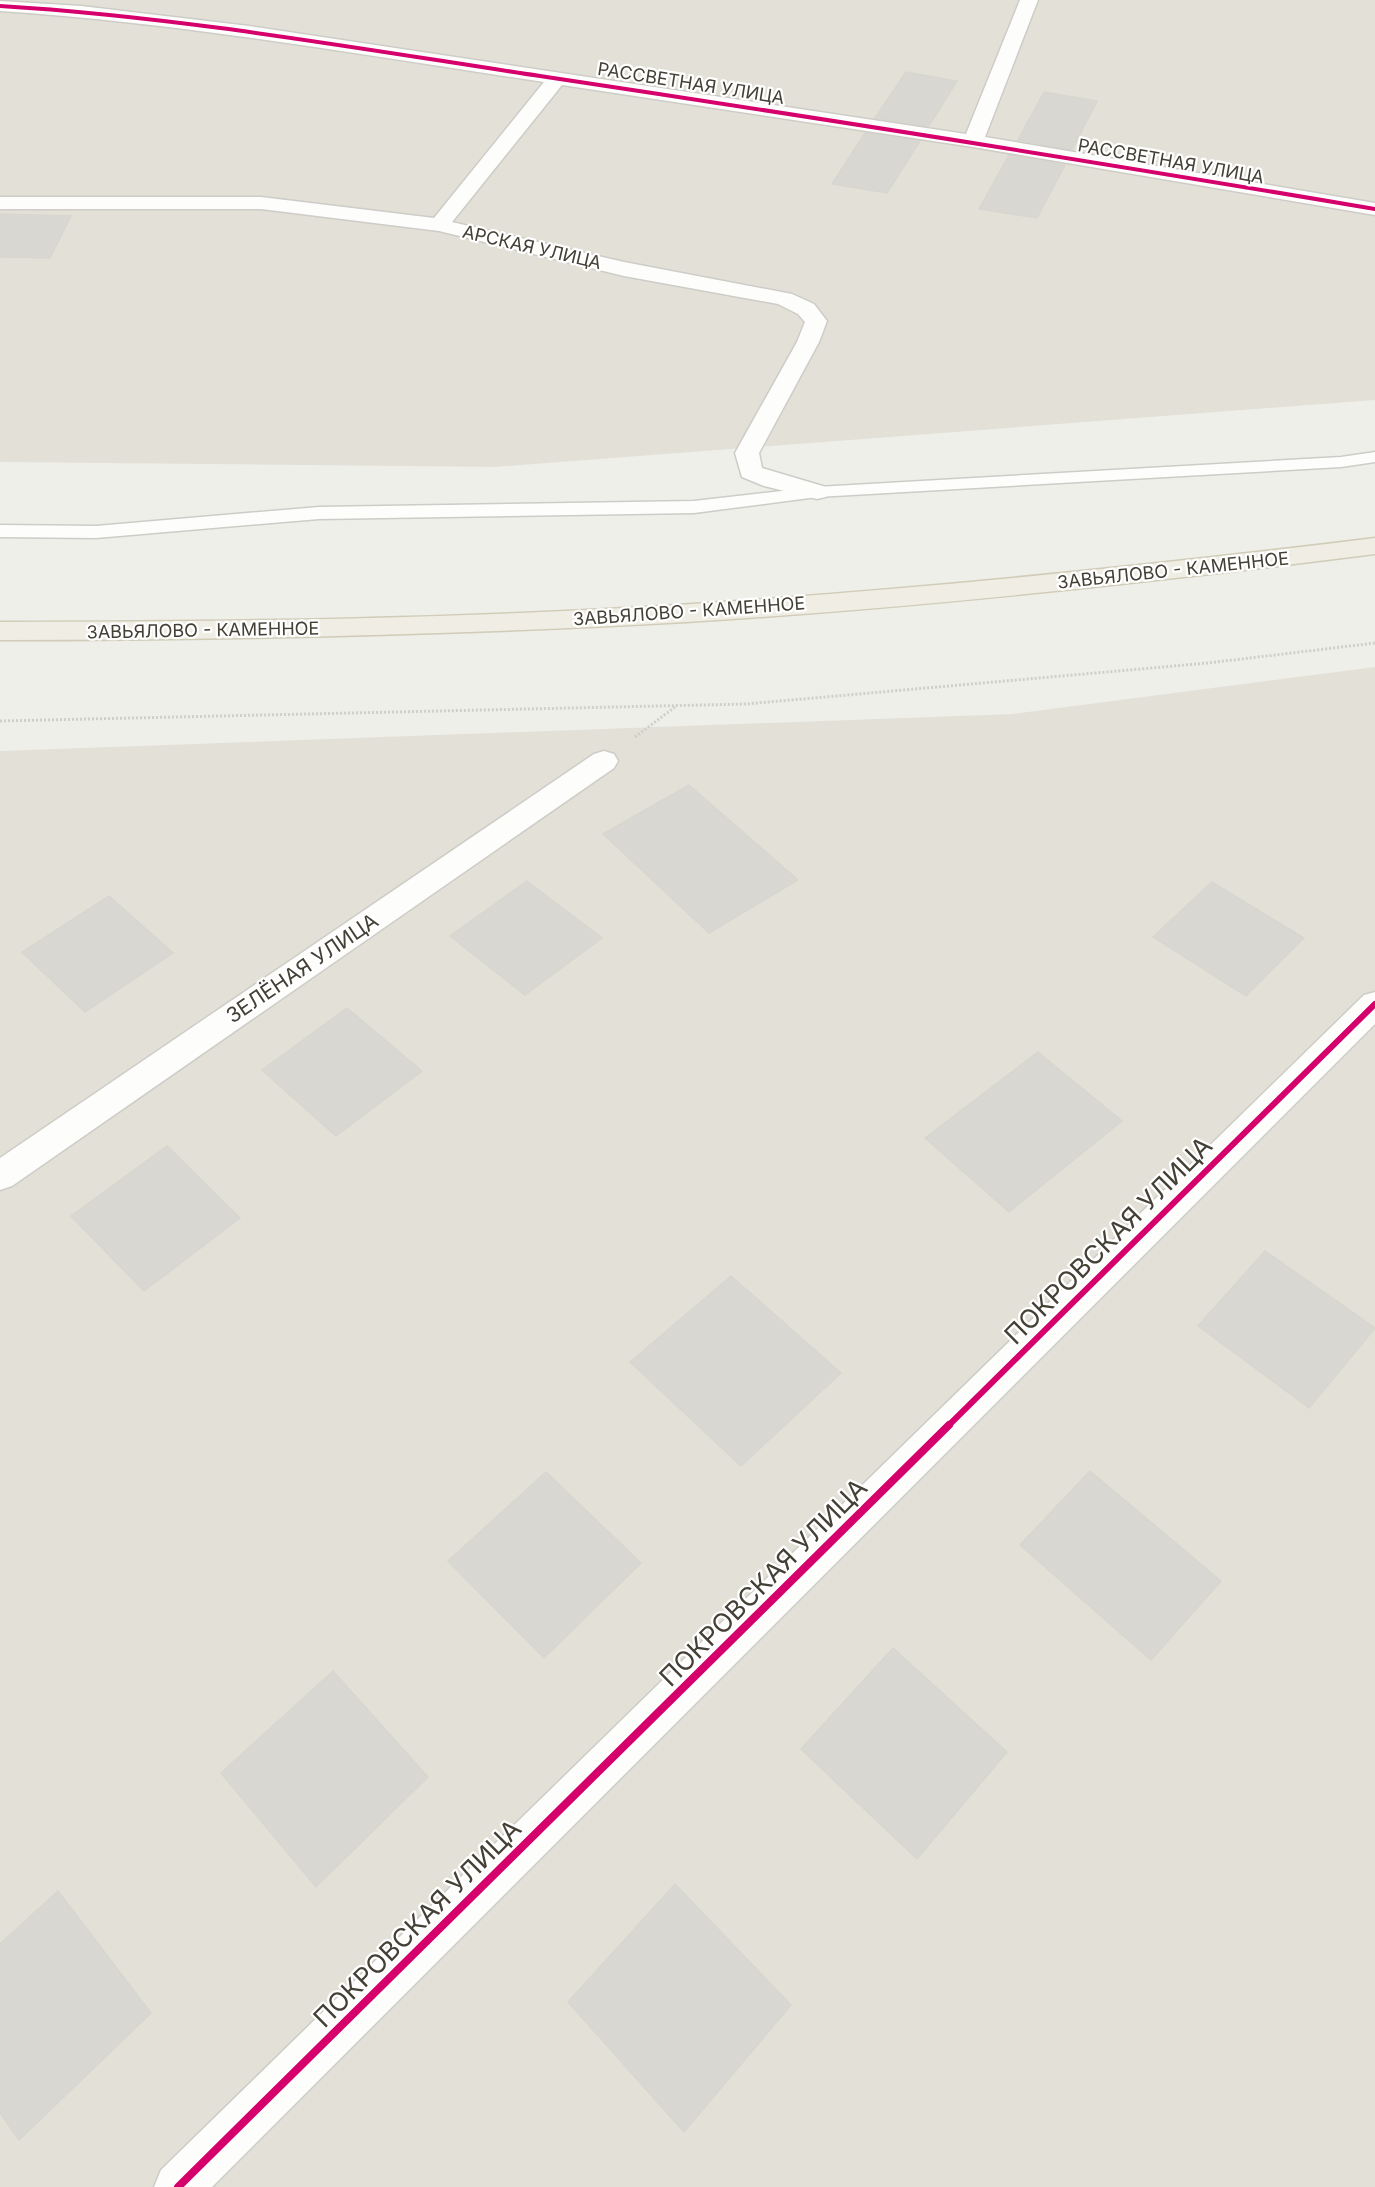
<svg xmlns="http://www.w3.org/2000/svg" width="1375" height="2187" viewBox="0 0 1375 2187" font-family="Inter,sans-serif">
<rect width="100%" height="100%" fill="#efefea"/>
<g fill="#e3e1d7">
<polygon points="0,0 1375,0 1375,400 495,467 0,462"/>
<polygon points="1375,667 1375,2187 0,2187 0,751 1012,714"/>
</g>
<g fill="#d9d7d2" stroke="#d7d6cf" stroke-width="1.5">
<polygon points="906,72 957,81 929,126 875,118"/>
<polygon points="1044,92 1097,101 1072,150 1018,140"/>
<polygon points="865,133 920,141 887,193 832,184"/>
<polygon points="1009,155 1065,165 1037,218 979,209"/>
<polygon points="0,214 71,216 50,258 0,257"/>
<polygon points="689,785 798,880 709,933 603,834"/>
<polygon points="527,881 602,938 525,995 450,936"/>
<polygon points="1212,882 1304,938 1246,996 1153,937"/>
<polygon points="109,896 173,953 85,1012 22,952"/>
<polygon points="347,1008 422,1071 336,1136 262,1070"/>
<polygon points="1038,1052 1122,1121 1009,1212 925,1138"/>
<polygon points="167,1146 240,1218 144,1291 71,1216"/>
<polygon points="1265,1251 1375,1328 1309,1408 1198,1326"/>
<polygon points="731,1276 841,1373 741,1466 630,1362"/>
<polygon points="1090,1471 1221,1581 1151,1660 1020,1545"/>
<polygon points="546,1472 641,1563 544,1658 448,1561"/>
<polygon points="893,1648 1007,1752 917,1859 801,1749"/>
<polygon points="333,1671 428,1777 316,1887 221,1773"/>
<polygon points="675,1884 791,2005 684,2132 568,2002"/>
<polygon points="58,1891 151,2013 19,2140 0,2113 0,1944"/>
</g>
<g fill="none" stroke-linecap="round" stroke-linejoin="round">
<defs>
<polygon id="lane" points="1375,452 1375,462 1341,467 817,497 694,513 319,519 96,538 0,537 0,525 96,526 319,507 694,501 817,487 1341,457"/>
<g id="street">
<path d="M1020,0H1038L985,137L1375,203V215L973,147L562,85L452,222L624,262L792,294L814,304L827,321L819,342L759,453L762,468L826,487L829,492L826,497L817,499L764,486L742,477L735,453L797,342L805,322L798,314L778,304L624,276L439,231L261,209H0V197H261L434,218L544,82C363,55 182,23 0,11V1L81,6L249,26L966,134Z"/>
<polygon points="604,751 614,754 618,761 614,768 12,1186 0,1190 0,1158 594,754"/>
<polygon points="1375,992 1375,1024 212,2187 154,2187 161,2170 1364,995"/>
</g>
<path id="primary" d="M1375,538V554C1146,583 916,608 686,622C457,635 229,640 0,640V622C231,622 462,619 692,604C921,589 1148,566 1375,538Z"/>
</defs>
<use href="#lane" stroke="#cdccc7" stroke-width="3"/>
<use href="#street" stroke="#cdccc7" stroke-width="3"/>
<use href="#primary" stroke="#d0ccb8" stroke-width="3"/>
<g stroke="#d0cecb" stroke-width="3" stroke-dasharray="2 2" stroke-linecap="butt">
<polyline points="0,721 746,704 1208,663 1375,643"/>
<polyline points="635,737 675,707"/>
</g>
<use href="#lane" fill="#fdfdfc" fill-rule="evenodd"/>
<use href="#street" fill="#fdfdfc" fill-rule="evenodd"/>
<use href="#primary" fill="#f0eee4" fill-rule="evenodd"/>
<defs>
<path id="cycleway-far2" d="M0,6C181,17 361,49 540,76C819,118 1097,162 1375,209"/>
<polyline id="cycleway-far1" points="948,1426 1375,1004"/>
<polyline id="cycleway" points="178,2187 949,1425"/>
</defs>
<use href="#cycleway-far2" stroke="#fff" stroke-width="6"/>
<use href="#cycleway-far1" stroke="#fff" stroke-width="10"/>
<use href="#cycleway" stroke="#fff" stroke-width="11"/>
<use href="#cycleway-far2" stroke="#d6006c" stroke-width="4"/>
<use href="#cycleway-far1" stroke="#d6006c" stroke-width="6"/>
<use href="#cycleway" stroke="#d6006c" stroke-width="8"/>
</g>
<g text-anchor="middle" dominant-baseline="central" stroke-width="4.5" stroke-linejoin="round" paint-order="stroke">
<g font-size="18" fill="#444036" stroke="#fff">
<text transform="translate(691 83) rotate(9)">РАССВЕТНАЯ УЛИЦА</text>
<text transform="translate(1171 161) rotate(10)">РАССВЕТНАЯ УЛИЦА</text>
<text transform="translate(532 247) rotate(13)">АРСКАЯ УЛИЦА</text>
<text transform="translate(1173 570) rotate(-6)">ЗАВЬЯЛОВО - КАМЕННОЕ</text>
<text transform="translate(689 611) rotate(-4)">ЗАВЬЯЛОВО - КАМЕННОЕ</text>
<text transform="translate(203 630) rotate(-1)">ЗАВЬЯЛОВО - КАМЕННОЕ</text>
</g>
<g font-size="21" fill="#444036" stroke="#fff">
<text transform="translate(302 968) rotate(-34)">ЗЕЛЁНАЯ УЛИЦА</text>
</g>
<g font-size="26" fill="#444036" stroke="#fff">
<text transform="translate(1108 1240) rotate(-45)">ПОКРОВСКАЯ УЛИЦА</text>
<text transform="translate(763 1582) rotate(-45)">ПОКРОВСКАЯ УЛИЦА</text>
<text transform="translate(417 1923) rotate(-45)">ПОКРОВСКАЯ УЛИЦА</text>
</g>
</g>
</svg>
